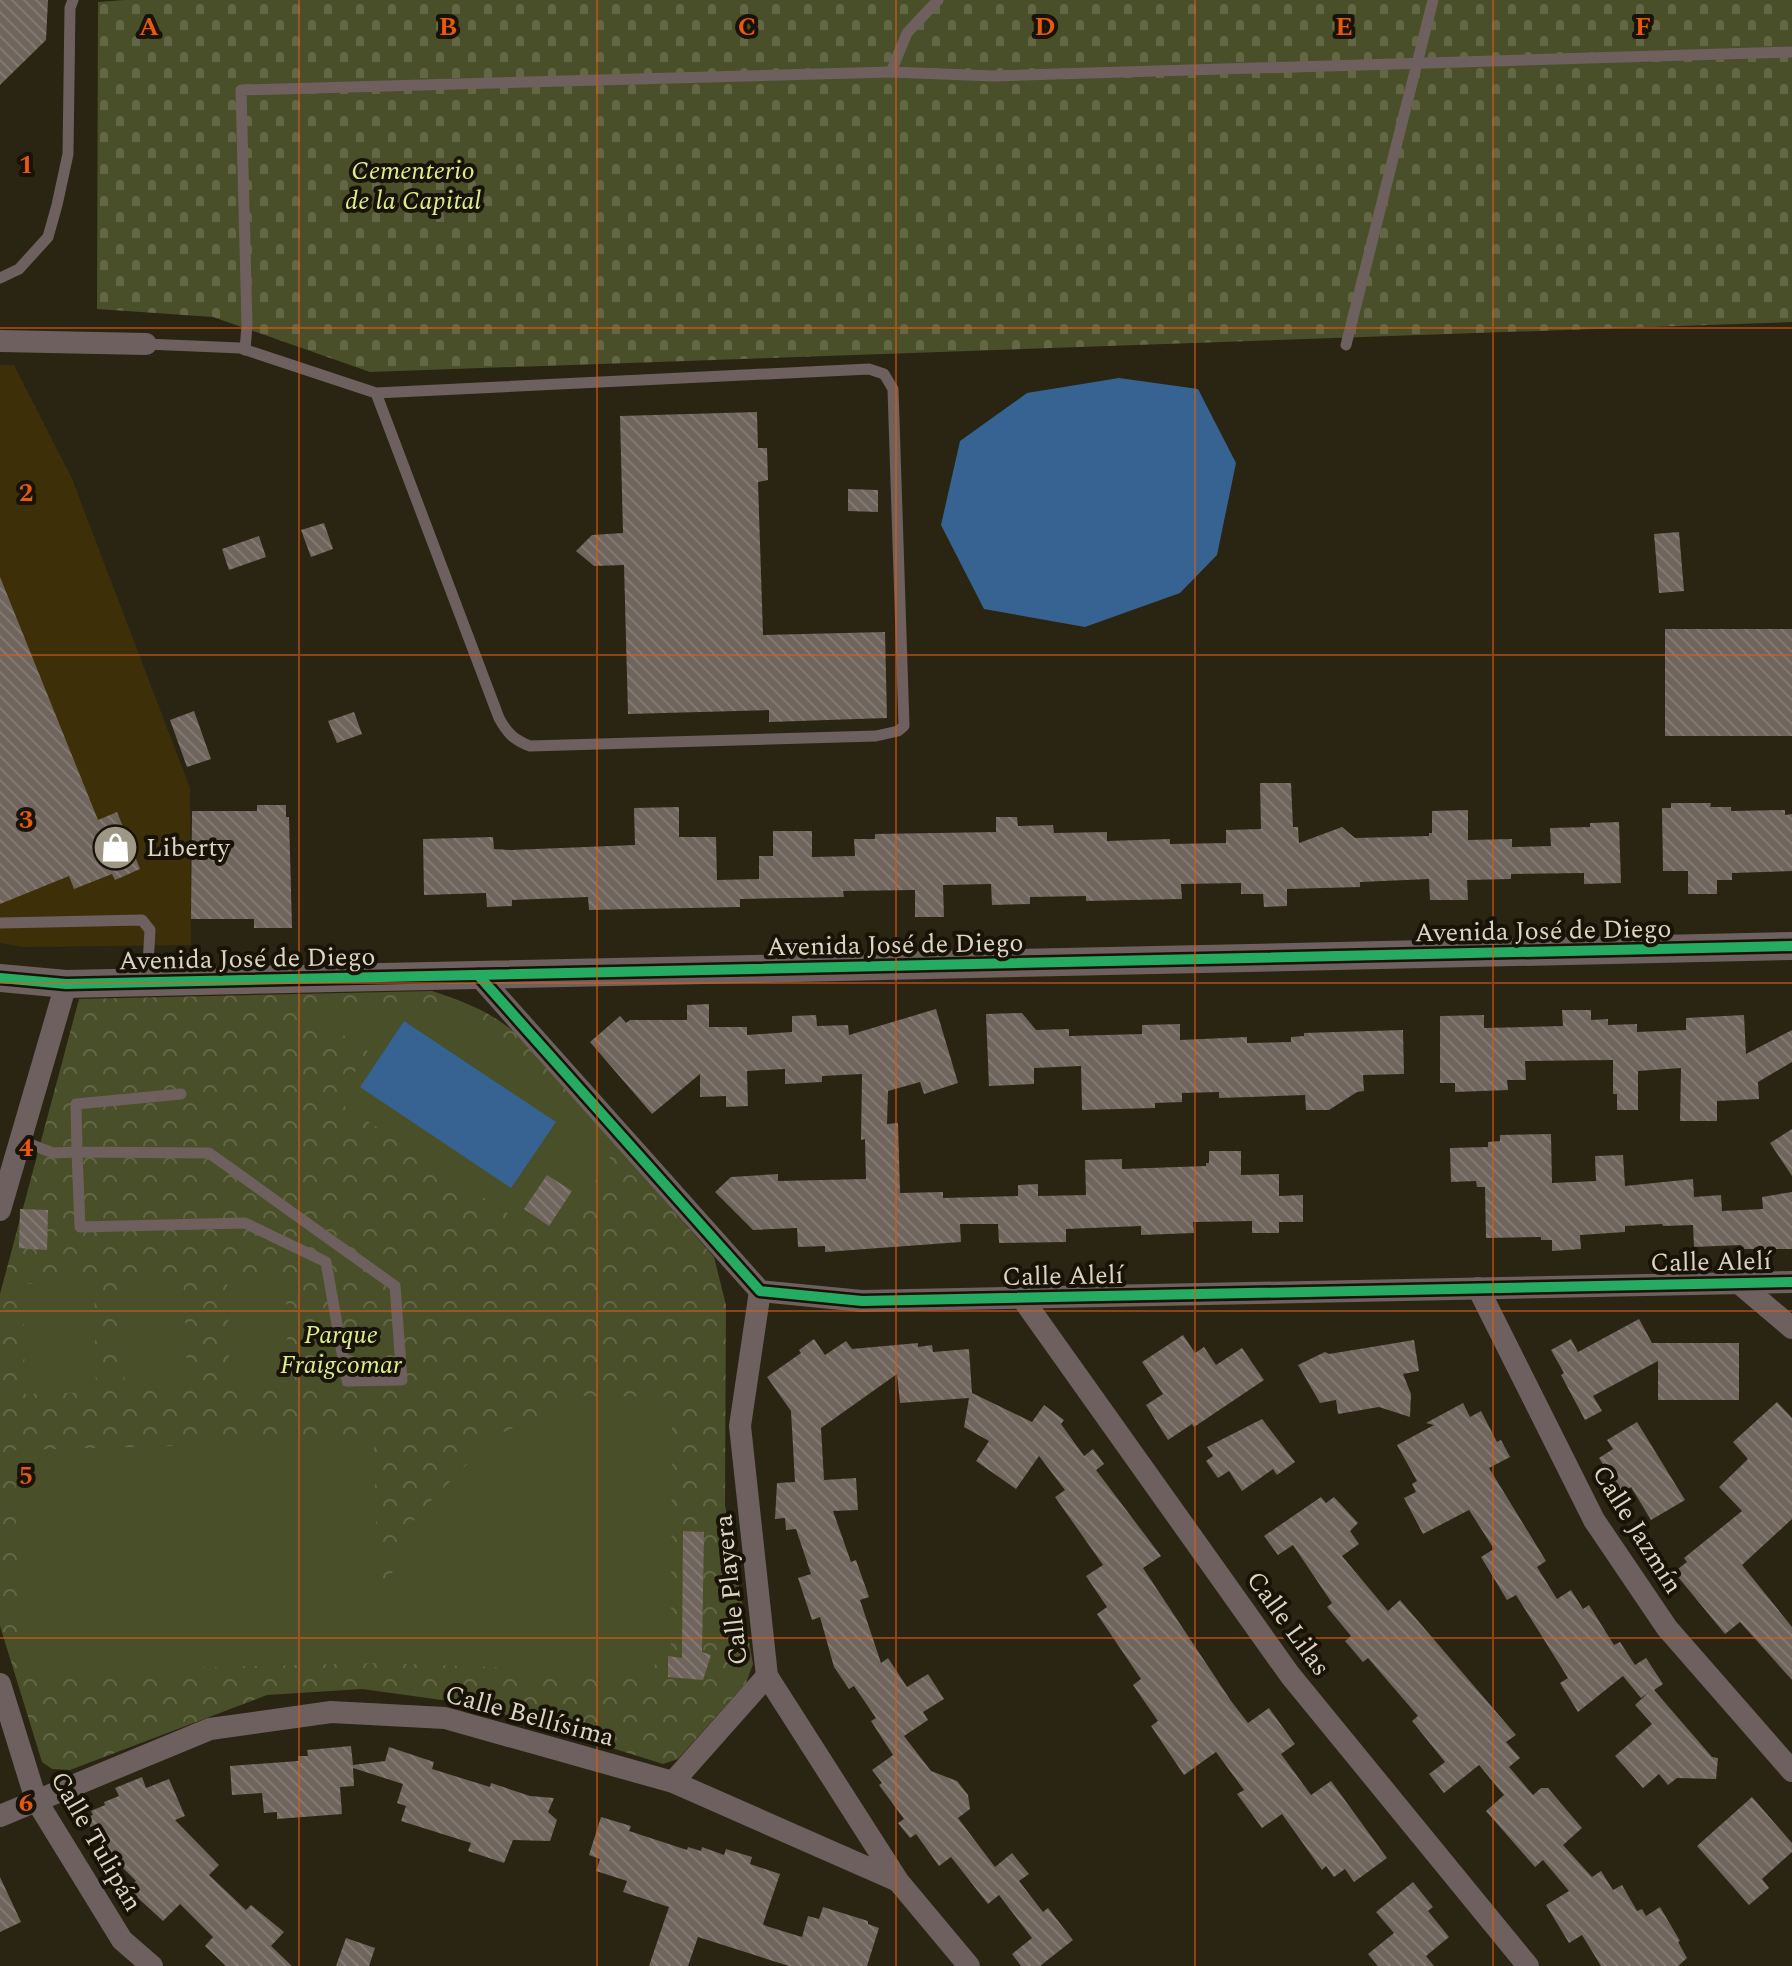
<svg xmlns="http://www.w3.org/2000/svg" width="1792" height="1966" font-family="Spectral,serif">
<defs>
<pattern id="cemetery-stones" width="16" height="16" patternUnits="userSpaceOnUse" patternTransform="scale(2)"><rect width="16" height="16" fill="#494f29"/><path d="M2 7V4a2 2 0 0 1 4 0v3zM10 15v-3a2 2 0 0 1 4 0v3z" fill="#636746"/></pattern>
<pattern id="park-crowns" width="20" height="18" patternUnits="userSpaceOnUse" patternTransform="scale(2)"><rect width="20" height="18" fill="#494f29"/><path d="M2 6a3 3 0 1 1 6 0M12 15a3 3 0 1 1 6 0" fill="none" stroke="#636746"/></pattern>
<pattern id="building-back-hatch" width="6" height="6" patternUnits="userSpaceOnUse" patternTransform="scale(2)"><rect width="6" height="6" fill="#6f655d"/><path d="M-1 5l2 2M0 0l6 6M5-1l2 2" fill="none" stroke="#837a73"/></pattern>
</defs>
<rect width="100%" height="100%" fill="#2a2413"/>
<path fill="#3d3009" d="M 0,365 L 14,365 L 72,479 L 190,788 L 191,945 L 23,947 L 0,943 Z"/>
<path fill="url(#cemetery-stones)" d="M 125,0 L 1792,0 L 1792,322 L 370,372 L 213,317 L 97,309 L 98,2 Z"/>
<path fill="url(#park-crowns)" d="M 432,991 C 471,1004 491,1012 523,1039 L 714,1257 L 726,1305 L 725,1505 L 753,1664 L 746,1683 L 678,1759 L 663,1764 L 471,1704 L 362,1689 L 267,1695 L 70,1770 L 52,1769 L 42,1762 L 0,1626 L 0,1294 L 79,999 Z"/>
<g fill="#494f29">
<path d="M 417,1006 C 429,1007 443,1006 454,1009 C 515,1026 572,1113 612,1161 L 547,1239 L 337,1101 L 368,1051 L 307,1011 Z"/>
<path d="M 183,1276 L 188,1388 L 125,1391 L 120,1280 Z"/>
<path d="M 285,1276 L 289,1389 L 230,1391 L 227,1279 Z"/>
<path d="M 94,1282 L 96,1392 L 25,1394 L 23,1284 Z"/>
<path d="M 578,1396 L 672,1397 L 671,1646 L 649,1672 L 378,1663 L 19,1672 L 15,1450 L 374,1441 L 378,1607 L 416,1516 L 494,1437 Z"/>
</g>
<g fill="#366391">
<path d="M 1119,378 L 1198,389 L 1236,463 L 1217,555 L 1180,593 L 1085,627 L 984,609 L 941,525 L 960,441 L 1027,393 Z"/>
<path d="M 404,1021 L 556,1122 L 511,1188 L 360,1087 Z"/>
</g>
<g fill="url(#building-back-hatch)">
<path d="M 0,0 L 48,0 L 46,40 L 0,85 Z"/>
<path d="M 757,412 L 758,448 L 767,448 L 768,480 L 758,482 L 763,635 L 885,632 L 887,718 L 769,722 L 769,710 L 628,714 L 624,565 L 594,566 L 576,551 L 592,535 L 623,533 L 620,416 Z"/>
<path d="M 848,489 L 878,490 L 878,512 L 848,511 Z"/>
<path d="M 324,523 L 333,549 L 311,557 L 301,530 Z"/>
<path d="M 1679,532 L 1684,591 L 1659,593 L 1654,534 Z"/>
<path d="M 259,536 L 266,557 L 229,570 L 222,549 Z"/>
<path d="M 0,577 L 98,820 L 117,812 L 140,869 L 115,880 L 112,874 L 74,889 L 69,876 L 0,904 Z"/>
<rect x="1665" y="629" width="127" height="107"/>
<path d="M 194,711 L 211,759 L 187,767 L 170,720 Z"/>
<path d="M 354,712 L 362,734 L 337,743 L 328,721 Z"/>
<path d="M 1260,783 L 1291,783 L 1293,827 L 1298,827 L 1299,843 L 1342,827 L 1355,838 L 1429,836 L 1429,833 L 1432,833 L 1432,811 L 1468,810 L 1468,840 L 1512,839 L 1512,847 L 1551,846 L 1550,828 L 1590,827 L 1590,823 L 1619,822 L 1621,883 L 1584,884 L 1584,873 L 1511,874 L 1511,879 L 1467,880 L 1468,900 L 1430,900 L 1429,879 L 1360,882 L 1360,887 L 1287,889 L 1287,906 L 1264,907 L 1263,894 L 1241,894 L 1241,883 L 1181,884 L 1182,899 L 1086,901 L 1086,896 L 1030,897 L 1030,904 L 992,905 L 991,884 L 943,885 L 944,917 L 915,917 L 915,890 L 843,891 L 844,897 L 740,899 L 740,907 L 589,910 L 588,897 L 512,900 L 512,906 L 487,907 L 486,893 L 424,895 L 423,839 L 493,837 L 494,849 L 511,850 L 635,845 L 634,808 L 679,807 L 679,837 L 716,837 L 717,880 L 759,879 L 759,856 L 773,856 L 773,831 L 812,831 L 812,857 L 855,856 L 854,839 L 875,839 L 875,834 L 996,832 L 996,817 L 1017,817 L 1018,826 L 1053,825 L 1054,833 L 1107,832 L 1107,841 L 1170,839 L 1170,844 L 1226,843 L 1226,830 L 1261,829 Z"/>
<path d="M 1671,803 L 1711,803 L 1710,807 L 1731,807 L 1731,811 L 1785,810 L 1785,815 L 1792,814 L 1792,871 L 1732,873 L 1732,880 L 1717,880 L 1717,894 L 1688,894 L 1688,871 L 1663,871 L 1662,808 L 1671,808 Z"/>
<path d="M 257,805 L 286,805 L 286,817 L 289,817 L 292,928 L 254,928 L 254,919 L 191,919 L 192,811 L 257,811 Z"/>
<path d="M 709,1004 L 709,1027 L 747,1027 L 747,1035 L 792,1032 L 792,1016 L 816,1015 L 817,1026 L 848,1025 L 849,1035 L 936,1009 L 958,1083 L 924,1094 L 920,1082 L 888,1091 L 887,1124 L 898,1123 L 900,1193 L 943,1192 L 943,1198 L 1018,1196 L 1018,1185 L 1038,1184 L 1038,1196 L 1086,1195 L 1085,1160 L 1122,1159 L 1122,1169 L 1206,1166 L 1206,1163 L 1209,1163 L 1209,1151 L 1241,1151 L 1241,1175 L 1279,1174 L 1279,1196 L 1303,1195 L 1303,1222 L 1279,1222 L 1279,1233 L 1252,1233 L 1252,1221 L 1193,1222 L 1194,1233 L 1141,1235 L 1141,1226 L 1066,1229 L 1066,1242 L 999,1243 L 998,1224 L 960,1224 L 961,1242 L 825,1252 L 825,1246 L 798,1247 L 797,1228 L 753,1230 L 715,1192 L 731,1177 L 778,1174 L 778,1181 L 866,1179 L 865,1139 L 861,1140 L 862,1074 L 822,1076 L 822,1082 L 785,1084 L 785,1069 L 747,1071 L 748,1106 L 726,1107 L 726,1096 L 700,1097 L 700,1074 L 652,1114 L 590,1042 L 620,1016 L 626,1023 L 630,1020 L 687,1020 L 687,1005 Z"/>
<path d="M 1562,1010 L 1591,1010 L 1591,1020 L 1608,1019 L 1608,1025 L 1637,1024 L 1637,1032 L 1686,1030 L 1686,1018 L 1744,1015 L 1746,1054 L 1792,1030 L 1792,1062 L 1758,1082 L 1759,1099 L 1717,1101 L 1717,1121 L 1680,1121 L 1681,1068 L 1638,1071 L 1638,1110 L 1617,1110 L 1617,1094 L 1613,1094 L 1613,1060 L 1525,1061 L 1526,1080 L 1507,1080 L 1508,1090 L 1455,1092 L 1455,1083 L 1440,1083 L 1440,1016 L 1484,1015 L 1484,1028 L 1563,1026 Z"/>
<path d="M 1022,1013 L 1036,1030 L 1069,1029 L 1069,1036 L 1142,1034 L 1142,1025 L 1180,1024 L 1180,1040 L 1247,1037 L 1247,1043 L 1291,1042 L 1291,1037 L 1304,1036 L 1304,1033 L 1403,1030 L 1404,1074 L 1363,1075 L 1364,1091 L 1357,1092 L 1329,1110 L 1306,1110 L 1305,1095 L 1219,1098 L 1219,1092 L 1182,1093 L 1182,1102 L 1155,1103 L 1155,1108 L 1082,1110 L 1081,1066 L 1034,1068 L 1034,1084 L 989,1086 L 986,1014 Z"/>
<path d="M 1792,1129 L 1792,1176 L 1770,1143 Z"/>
<path d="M 1551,1134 L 1552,1183 L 1596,1181 L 1595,1156 L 1623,1155 L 1625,1186 L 1693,1179 L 1694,1197 L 1721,1195 L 1722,1211 L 1763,1209 L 1762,1197 L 1792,1192 L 1792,1249 L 1742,1249 L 1741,1245 L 1694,1247 L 1693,1225 L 1663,1226 L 1662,1224 L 1625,1226 L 1625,1232 L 1580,1235 L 1581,1249 L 1552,1251 L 1552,1240 L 1541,1240 L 1541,1237 L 1486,1238 L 1485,1187 L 1477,1187 L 1476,1181 L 1451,1182 L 1450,1148 L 1488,1147 L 1488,1142 L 1500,1141 L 1500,1135 Z"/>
<path d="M 547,1175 L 572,1191 L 549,1226 L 524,1209 Z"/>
<path d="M 20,1209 L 48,1210 L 47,1250 L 19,1248 Z"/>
<path d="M 1639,1319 L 1652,1343 L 1739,1343 L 1739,1400 L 1658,1400 L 1658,1361 L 1593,1396 L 1602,1411 L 1585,1420 L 1561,1375 L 1564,1373 L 1551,1350 L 1571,1339 L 1578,1352 Z"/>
<path d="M 1183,1335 L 1195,1353 L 1204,1347 L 1216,1365 L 1242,1348 L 1264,1380 L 1194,1427 L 1192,1424 L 1168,1440 L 1146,1405 L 1163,1394 L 1142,1362 Z"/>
<path d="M 814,1339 L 825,1355 L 846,1341 L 852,1349 L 918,1343 L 918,1347 L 932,1345 L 933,1352 L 969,1349 L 972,1393 L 1032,1422 L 1044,1405 L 1064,1420 L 1061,1424 L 1084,1456 L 1093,1449 L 1104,1464 L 1096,1470 L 1161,1556 L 1143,1568 L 1231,1701 L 1248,1723 L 1269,1708 L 1295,1744 L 1281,1754 L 1311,1795 L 1331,1781 L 1387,1858 L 1354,1882 L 1345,1869 L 1334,1877 L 1326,1866 L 1322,1870 L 1282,1814 L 1262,1828 L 1237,1794 L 1244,1790 L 1216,1752 L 1184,1775 L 1151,1726 L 1158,1721 L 1133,1685 L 1141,1679 L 1097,1614 L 1107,1607 L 1086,1576 L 1103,1565 L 1055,1497 L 1065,1490 L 1039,1456 L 1016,1489 L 976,1461 L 989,1441 L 964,1427 L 969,1398 L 900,1403 L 897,1374 L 821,1428 L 824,1480 L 856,1478 L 858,1510 L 833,1511 L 851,1562 L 856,1560 L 869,1597 L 860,1600 L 881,1663 L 888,1658 L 907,1687 L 928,1674 L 944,1699 L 923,1712 L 928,1720 L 904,1736 L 931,1771 L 957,1781 L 968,1795 L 970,1809 L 958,1818 L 995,1867 L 1012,1853 L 1029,1874 L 1019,1881 L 1043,1912 L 1048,1908 L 1073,1940 L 1040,1966 L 1021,1966 L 1012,1954 L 1032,1938 L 999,1895 L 988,1904 L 951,1857 L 939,1866 L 916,1834 L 910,1838 L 898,1823 L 904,1819 L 879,1785 L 882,1783 L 872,1770 L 893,1755 L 871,1721 L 876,1718 L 854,1686 L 849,1689 L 834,1667 L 820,1617 L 812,1620 L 798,1578 L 811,1574 L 796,1529 L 786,1530 L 785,1518 L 775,1519 L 777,1483 L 795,1482 L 791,1411 L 767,1377 L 801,1353 L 799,1350 Z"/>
<path d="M 1414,1340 L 1419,1371 L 1403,1374 L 1411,1394 L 1410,1417 L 1379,1407 L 1338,1414 L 1336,1400 L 1320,1403 L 1298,1365 L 1325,1352 L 1329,1354 Z"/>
<path d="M 1777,1402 L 1792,1418 L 1792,1519 L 1742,1565 L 1792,1627 L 1792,1680 L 1740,1622 L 1725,1634 L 1674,1572 L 1687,1562 L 1684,1558 L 1742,1511 L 1719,1487 L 1748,1459 L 1733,1442 Z"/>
<path d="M 1463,1403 L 1470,1417 L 1481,1411 L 1497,1442 L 1501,1440 L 1510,1457 L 1489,1468 L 1546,1561 L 1537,1567 L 1557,1599 L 1571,1590 L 1583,1609 L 1589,1605 L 1614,1645 L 1620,1642 L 1635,1665 L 1646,1658 L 1663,1684 L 1654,1690 L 1712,1757 L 1718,1758 L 1716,1779 L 1677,1778 L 1668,1785 L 1659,1774 L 1643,1788 L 1615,1756 L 1652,1724 L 1635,1705 L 1649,1692 L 1641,1698 L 1623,1676 L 1578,1712 L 1560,1683 L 1568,1678 L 1516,1595 L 1507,1600 L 1481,1557 L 1494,1549 L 1469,1510 L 1423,1534 L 1404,1498 L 1416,1492 L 1412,1484 L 1417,1481 L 1397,1445 L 1434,1425 L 1426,1423 Z"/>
<path d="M 1262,1419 L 1295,1462 L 1277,1475 L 1273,1469 L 1242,1491 L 1229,1471 L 1218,1478 L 1206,1461 L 1213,1456 L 1207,1447 Z"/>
<path d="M 1637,1422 L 1685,1500 L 1651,1520 L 1631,1487 L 1621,1494 L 1599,1458 L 1613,1449 L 1607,1440 Z"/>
<path d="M 1321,1497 L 1326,1503 L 1334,1497 L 1358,1523 L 1350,1531 L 1359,1544 L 1342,1556 L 1388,1611 L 1400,1600 L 1516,1735 L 1506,1742 L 1520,1758 L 1509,1767 L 1533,1795 L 1541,1788 L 1548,1788 L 1582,1828 L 1563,1845 L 1592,1877 L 1601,1871 L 1613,1890 L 1622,1885 L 1637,1911 L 1642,1909 L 1646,1916 L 1660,1907 L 1680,1941 L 1678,1942 L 1687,1958 L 1678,1966 L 1601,1966 L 1582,1935 L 1569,1943 L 1546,1905 L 1569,1891 L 1543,1860 L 1535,1867 L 1486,1811 L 1504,1795 L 1479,1765 L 1444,1793 L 1429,1774 L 1445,1762 L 1412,1721 L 1418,1716 L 1368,1658 L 1363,1662 L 1345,1641 L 1351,1636 L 1327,1607 L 1332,1603 L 1293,1545 L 1278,1555 L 1264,1536 Z"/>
<path d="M 683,1531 L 704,1532 L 702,1652 L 711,1655 L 703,1680 L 668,1677 L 668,1656 L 682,1658 Z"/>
<path d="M 351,1746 L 353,1765 L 385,1761 L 389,1747 L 434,1762 L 432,1769 L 490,1787 L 491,1783 L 530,1796 L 554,1798 L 548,1812 L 557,1820 L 550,1841 L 513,1840 L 504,1863 L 468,1851 L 471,1843 L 401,1821 L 406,1806 L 397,1803 L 403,1784 L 353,1768 L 354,1786 L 340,1787 L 342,1814 L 277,1819 L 277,1812 L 264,1813 L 262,1793 L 232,1795 L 230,1766 L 298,1761 L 298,1756 L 308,1756 L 307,1750 Z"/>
<path d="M 142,1777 L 146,1788 L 169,1779 L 185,1816 L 175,1820 L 219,1865 L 209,1875 L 246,1910 L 251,1905 L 284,1932 L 271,1946 L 292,1966 L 226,1966 L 205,1946 L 213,1937 L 180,1904 L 163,1921 L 128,1889 L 136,1881 L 96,1841 L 86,1817 L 93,1815 L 91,1811 L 105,1805 L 104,1802 L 119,1796 L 115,1788 Z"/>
<path d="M 1752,1797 L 1792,1843 L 1792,1852 L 1762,1879 L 1769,1888 L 1749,1905 L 1697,1846 Z"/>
<path d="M 601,1817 L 631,1826 L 629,1831 L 687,1850 L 688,1847 L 701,1851 L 702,1847 L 724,1855 L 726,1849 L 752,1857 L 750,1864 L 780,1874 L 763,1924 L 766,1926 L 802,1937 L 808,1916 L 819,1919 L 823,1907 L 868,1921 L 868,1924 L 879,1928 L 867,1966 L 789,1966 L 698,1937 L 688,1966 L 649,1966 L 669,1907 L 623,1892 L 627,1881 L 596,1871 L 600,1859 L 589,1855 Z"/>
<path d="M 0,1877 L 21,1922 L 0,1932 Z"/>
<path d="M 1413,1882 L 1433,1907 L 1428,1911 L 1449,1937 L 1426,1956 L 1434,1966 L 1378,1966 L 1368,1954 L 1394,1933 L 1376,1912 Z"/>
<path d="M 346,1938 L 375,1948 L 369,1966 L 336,1966 Z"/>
</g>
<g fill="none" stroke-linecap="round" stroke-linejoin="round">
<g stroke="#6e605e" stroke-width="11">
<path d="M 938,0 L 907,33 L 891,72 L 993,76 L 1792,52"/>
<path d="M 0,278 L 19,269 L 48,237 L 57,205 L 68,154 L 70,8 L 73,0"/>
<path d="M 146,344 L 240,348 L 376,393 L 869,369 L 884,374 L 893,389 L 904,726 L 898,731 L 876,736 L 530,746 C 514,740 507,733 499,718 L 376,393"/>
<path d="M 1346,345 L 1433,0"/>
<path d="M 245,350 L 247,325 L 241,90 L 891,72"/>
<path d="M 0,923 L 142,920 L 150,930 L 147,982"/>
<path d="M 20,1140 L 53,1153 L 77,1152 L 80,1227 L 245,1223 L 326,1262 L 347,1381 L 402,1380 L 395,1286 L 209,1153 L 77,1152 L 76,1104 L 181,1094"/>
</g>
<g stroke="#6e605e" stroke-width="22">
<path d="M 0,341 L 146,344"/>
<path d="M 478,975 L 760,1291 L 862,1301 L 1792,1282"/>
<path d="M 0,1210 L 66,984"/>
<path d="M 1739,1283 L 1792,1328"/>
<path d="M 1478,1288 L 1594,1520 L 1667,1628 L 1792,1771"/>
<path d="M 760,1291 L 740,1426 L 767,1676 L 898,1881 L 969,1966"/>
<path d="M 1022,1298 L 1290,1675 L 1528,1966"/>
<path d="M 0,1684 L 36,1800 L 122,1940 L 152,1966"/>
<path d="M 673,1782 L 767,1676"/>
<path d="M 0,1816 L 210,1729 L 331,1712 L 445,1718 L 673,1782 L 898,1881"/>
</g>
<path stroke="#6e605e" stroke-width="28" d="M 0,978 L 66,984 L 1792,946"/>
<defs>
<g id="cycleway">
<path d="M 478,975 L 760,1291 L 862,1301 L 1792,1282"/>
<path d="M 0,978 L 66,984 L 1792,946"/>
</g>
</defs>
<use href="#cycleway" stroke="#181306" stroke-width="15"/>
<use href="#cycleway" stroke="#26ab63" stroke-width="10"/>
</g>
<path fill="none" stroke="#e8590c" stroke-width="2" stroke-opacity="0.55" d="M 299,0 L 299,1966M 597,0 L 597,1966M 896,0 L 896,1966M 1195,0 L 1195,1966M 1493,0 L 1493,1966M 0,328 L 1792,328M 0,655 L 1792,655M 0,983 L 1792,983M 0,1311 L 1792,1311M 0,1638 L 1792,1638"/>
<defs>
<symbol id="shop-disc" viewBox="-11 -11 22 22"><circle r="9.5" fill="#9e9785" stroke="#181306"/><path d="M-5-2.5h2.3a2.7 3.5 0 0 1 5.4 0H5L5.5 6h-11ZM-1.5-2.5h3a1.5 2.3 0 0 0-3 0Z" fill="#fff"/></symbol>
</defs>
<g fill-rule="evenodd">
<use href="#shop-disc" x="90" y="822" width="51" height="51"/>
</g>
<g text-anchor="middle" stroke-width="8" stroke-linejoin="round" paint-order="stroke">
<g font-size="26" font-style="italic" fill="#dbef88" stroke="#181306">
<text x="413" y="179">Cementerio<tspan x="413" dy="30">de la Capital</tspan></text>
<text x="341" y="1343">Parque<tspan x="341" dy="30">Fraigcomar</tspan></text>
</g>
<g font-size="26" fill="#dcd5c3" stroke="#181306" text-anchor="start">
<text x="146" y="856">Liberty</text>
</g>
<g font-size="26" fill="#dcd5c3" stroke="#181306">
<text transform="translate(1543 930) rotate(-1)" y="9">Avenida José de Diego</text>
<text transform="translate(895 944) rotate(-1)" y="9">Avenida José de Diego</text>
<text transform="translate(247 958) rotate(-1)" y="9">Avenida José de Diego</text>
<text transform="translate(1711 1261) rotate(-1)" y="9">Calle Alelí</text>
<text transform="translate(1063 1275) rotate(-1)" y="9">Calle Alelí</text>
<text transform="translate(1638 1529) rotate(58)" y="9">Calle Jazmín</text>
<text transform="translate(730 1590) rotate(-96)" y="9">Calle Playera</text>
<text transform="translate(1289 1623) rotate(54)" y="9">Calle Lilas</text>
<text transform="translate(530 1715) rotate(15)" y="9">Calle Bellísima</text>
<text transform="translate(97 1841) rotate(60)" y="9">Calle Tulipán</text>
</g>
</g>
<g font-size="26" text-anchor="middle" font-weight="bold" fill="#e8590c" stroke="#181306" stroke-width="8" stroke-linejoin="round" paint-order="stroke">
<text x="149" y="35">A</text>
<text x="448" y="35">B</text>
<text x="747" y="35">C</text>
<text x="1045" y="35">D</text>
<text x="1344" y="35">E</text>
<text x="1643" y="35">F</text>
<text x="26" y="173">1</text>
<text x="26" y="501">2</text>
<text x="26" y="828">3</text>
<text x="26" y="1156">4</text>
<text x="26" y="1484">5</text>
<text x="26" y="1811">6</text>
</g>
</svg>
